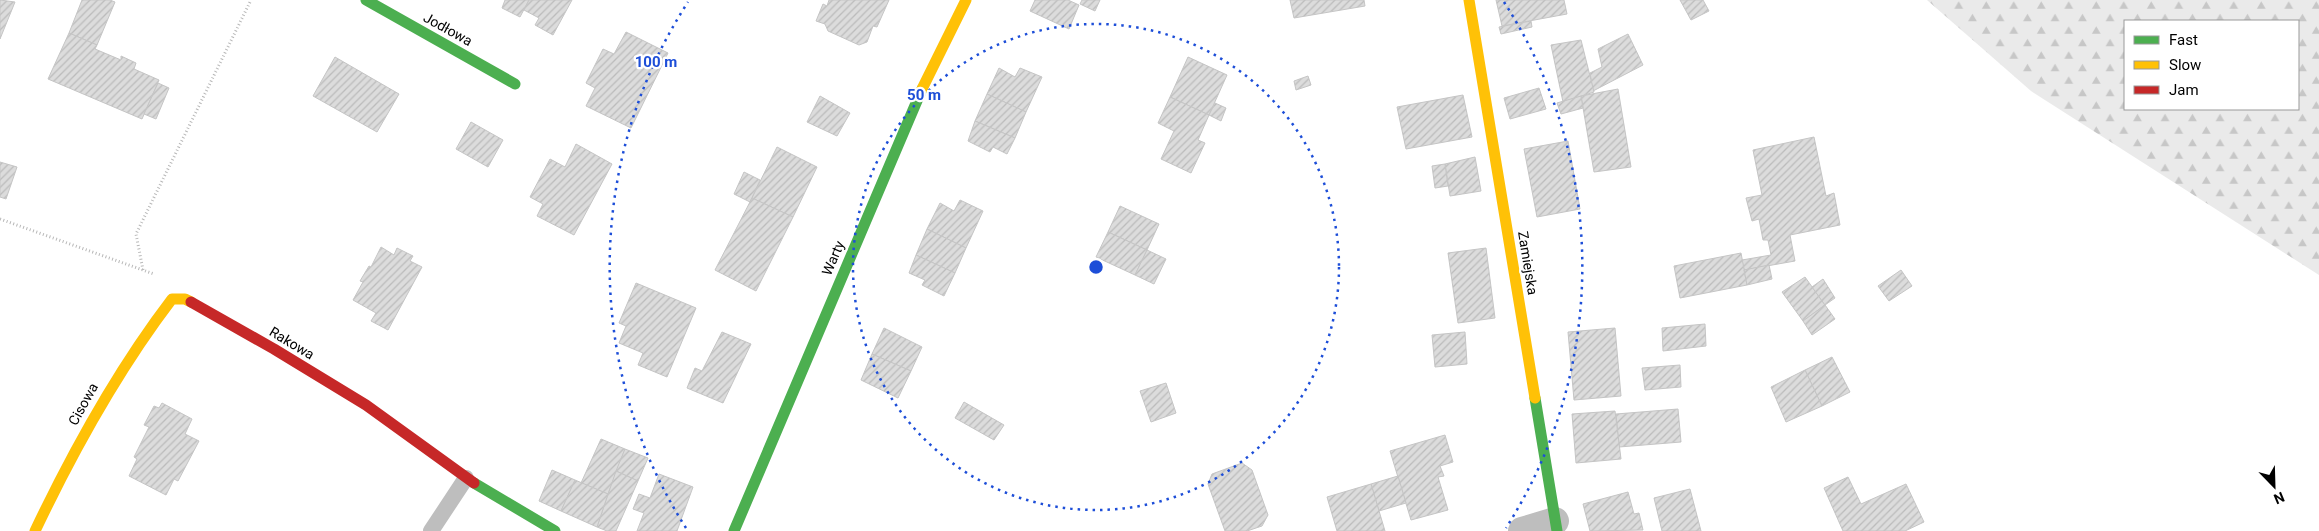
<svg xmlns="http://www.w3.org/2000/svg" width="2319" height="531" font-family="Roboto,sans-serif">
<defs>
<pattern id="forest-firs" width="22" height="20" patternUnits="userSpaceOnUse" patternTransform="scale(1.25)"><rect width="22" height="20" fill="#eaeaea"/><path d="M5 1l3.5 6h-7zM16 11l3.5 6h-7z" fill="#c7c7c7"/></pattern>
<pattern id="building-hatch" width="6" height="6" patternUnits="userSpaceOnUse" patternTransform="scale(1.25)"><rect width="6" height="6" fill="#dcdcdc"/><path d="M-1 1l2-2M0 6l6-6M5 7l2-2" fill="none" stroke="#bbb"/></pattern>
</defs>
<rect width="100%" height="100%" fill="#fff"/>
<path fill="url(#forest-firs)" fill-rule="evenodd" d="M 1927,0 L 2319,0 L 2319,275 L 2031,91 ZM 2125,21 L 2298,21 L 2298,109 L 2125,109 Z"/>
<g fill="url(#building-hatch)" stroke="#c5c5c5">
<path d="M 0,0 L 15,2 L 0,39 Z"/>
<path d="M 82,0 L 110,0 L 115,2 L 97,45 L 69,33 Z"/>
<path d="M 505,0 L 529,0 L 520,17 L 502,8 Z"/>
<path d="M 529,0 L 572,0 L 553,35 L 535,25 L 539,18 L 524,10 Z"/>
<path d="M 829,0 L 889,0 L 877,27 L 873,26 L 867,42 L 859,45 L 828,31 L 825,24 L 816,21 L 823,4 L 827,6 Z"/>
<path d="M 1035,0 L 1068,0 L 1079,5 L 1069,29 L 1030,11 Z"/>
<path d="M 1082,0 L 1100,0 L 1095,11 L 1080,4 Z"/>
<path d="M 1290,0 L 1364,0 L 1365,6 L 1294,18 Z"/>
<path d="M 1496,0 L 1564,0 L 1567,14 L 1502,26 Z"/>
<path d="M 1680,0 L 1703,0 L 1709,11 L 1691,20 Z"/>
<path d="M 1531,21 L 1532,27 L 1501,34 L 1499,27 Z"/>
<path d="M 626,32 L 668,53 L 631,128 L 586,106 L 595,88 L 586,83 L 603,49 L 614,54 Z"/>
<path d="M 69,33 L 97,45 L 95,49 L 121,60 L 121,56 L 136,63 L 134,69 L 159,80 L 142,119 L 48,79 Z"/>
<path d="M 1628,34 L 1643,65 L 1593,91 L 1590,73 L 1602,67 L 1598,49 Z"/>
<path d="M 1581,40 L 1594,92 L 1563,102 L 1551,45 Z"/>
<path d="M 335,57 L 399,94 L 377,132 L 313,96 Z"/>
<path d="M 1188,57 L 1227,75 L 1209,115 L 1170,97 Z"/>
<path d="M 999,68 L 1015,77 L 1020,68 L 1042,77 L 1026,112 L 987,94 Z"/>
<path d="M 1308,76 L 1311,85 L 1296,90 L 1294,81 Z"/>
<path d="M 158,83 L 169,88 L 156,119 L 144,114 Z"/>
<path d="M 1539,88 L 1546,109 L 1510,119 L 1504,98 Z"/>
<path d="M 1618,89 L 1631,167 L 1594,172 L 1581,96 Z"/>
<path d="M 987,94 L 1026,112 L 1015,138 L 975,121 Z"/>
<path d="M 1463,95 L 1472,137 L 1406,149 L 1397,107 Z"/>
<path d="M 820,96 L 850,113 L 837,136 L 807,122 Z"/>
<path d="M 1581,96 L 1583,108 L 1561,114 L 1557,103 Z"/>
<path d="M 1170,97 L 1209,115 L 1198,140 L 1205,143 L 1191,173 L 1161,159 L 1174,131 L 1158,123 Z"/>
<path d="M 1215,103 L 1226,108 L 1221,121 L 1209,115 Z"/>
<path d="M 975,121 L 1015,138 L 1007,154 L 993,147 L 990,152 L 968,141 Z"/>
<path d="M 471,122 L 503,140 L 488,167 L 456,149 Z"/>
<path d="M 1814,137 L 1826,196 L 1834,193 L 1840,225 L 1790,235 L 1795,261 L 1744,270 L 1742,260 L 1771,255 L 1768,240 L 1763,240 L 1759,219 L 1752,221 L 1746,198 L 1762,195 L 1753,150 Z"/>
<path d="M 1568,141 L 1580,209 L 1537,217 L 1524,149 Z"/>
<path d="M 576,144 L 612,164 L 574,235 L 537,216 L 543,204 L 530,197 L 550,159 L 565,167 Z"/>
<path d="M 777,147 L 817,167 L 793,217 L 752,198 Z"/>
<path d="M 1475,157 L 1481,191 L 1450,196 L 1445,164 Z"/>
<path d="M 0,162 L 17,167 L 6,199 L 0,197 Z"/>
<path d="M 1445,164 L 1448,186 L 1435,188 L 1432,166 Z"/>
<path d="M 744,172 L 760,180 L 750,202 L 734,194 Z"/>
<path d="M 752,198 L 793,217 L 756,291 L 715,270 Z"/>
<path d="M 960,200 L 983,211 L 966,248 L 927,229 L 940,203 L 954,211 Z"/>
<path d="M 1120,206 L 1159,224 L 1147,250 L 1108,232 Z"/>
<path d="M 927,229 L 966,248 L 955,273 L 916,255 Z"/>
<path d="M 1108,232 L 1147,250 L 1135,275 L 1096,257 Z"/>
<path d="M 381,247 L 394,255 L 397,248 L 413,256 L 410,261 L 422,267 L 388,330 L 371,321 L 376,313 L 353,300 L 363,282 L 360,281 L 369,266 L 371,267 Z"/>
<path d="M 1486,248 L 1495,318 L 1458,323 L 1448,253 Z"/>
<path d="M 1147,250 L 1166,259 L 1154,284 L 1135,275 Z"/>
<path d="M 1741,253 L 1747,285 L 1680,298 L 1674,266 Z"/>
<path d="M 916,255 L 955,273 L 944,296 L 922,285 L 925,280 L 909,273 Z"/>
<path d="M 1769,265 L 1772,279 L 1747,285 L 1744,270 Z"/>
<path d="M 1901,270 L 1912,286 L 1889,301 L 1878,286 Z"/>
<path d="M 1805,277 L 1825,305 L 1803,321 L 1782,292 Z"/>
<path d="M 1823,279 L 1835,298 L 1825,305 L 1812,287 Z"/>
<path d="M 636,283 L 696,308 L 667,377 L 638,365 L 643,353 L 619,343 L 626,326 L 619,323 Z"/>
<path d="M 1825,305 L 1835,319 L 1812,335 L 1803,321 Z"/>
<path d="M 1705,324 L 1706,346 L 1663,351 L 1662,328 Z"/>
<path d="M 884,328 L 922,347 L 911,371 L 872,354 Z"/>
<path d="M 1615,328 L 1621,396 L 1574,400 L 1568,332 Z"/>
<path d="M 722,332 L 751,344 L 723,403 L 687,388 L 695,368 L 702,371 Z"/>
<path d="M 1465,332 L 1467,364 L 1435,367 L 1432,335 Z"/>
<path d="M 872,354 L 911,371 L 898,398 L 861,380 Z"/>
<path d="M 1832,357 L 1850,392 L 1822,406 L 1805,370 Z"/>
<path d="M 1680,365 L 1681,387 L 1645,390 L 1642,368 Z"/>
<path d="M 1805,370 L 1822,406 L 1786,422 L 1771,387 Z"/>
<path d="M 1166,383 L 1176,413 L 1151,422 L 1140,391 Z"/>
<path d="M 964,402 L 1004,425 L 994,440 L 955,418 Z"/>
<path d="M 162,403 L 192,419 L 185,434 L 199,441 L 178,481 L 174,479 L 166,495 L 129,476 L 137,459 L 134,457 L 149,427 L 144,425 L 154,406 L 159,408 Z"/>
<path d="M 1678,409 L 1681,442 L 1619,447 L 1616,414 Z"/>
<path d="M 1615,411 L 1621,459 L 1576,463 L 1572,414 Z"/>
<path d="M 1445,435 L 1453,462 L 1440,466 L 1444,476 L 1438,477 L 1448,510 L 1411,520 L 1390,451 Z"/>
<path d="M 601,439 L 625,449 L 608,494 L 581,483 Z"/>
<path d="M 625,449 L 648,458 L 638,481 L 616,471 Z"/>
<path d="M 1242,463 L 1252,470 L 1268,515 L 1262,526 L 1247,531 L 1225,531 L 1208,484 L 1212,474 Z"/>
<path d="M 552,470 L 575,480 L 561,511 L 539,501 Z"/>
<path d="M 616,471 L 638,481 L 616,531 L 607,531 L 597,527 Z"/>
<path d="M 659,474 L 693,487 L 677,531 L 637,531 L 644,513 L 633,509 L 639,494 L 650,498 Z"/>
<path d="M 1398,476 L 1406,503 L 1379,511 L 1371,484 Z"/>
<path d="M 1848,477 L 1861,504 L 1906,484 L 1924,522 L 1905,531 L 1843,531 L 1824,488 Z"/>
<path d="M 575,480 L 608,494 L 597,527 L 561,511 Z"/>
<path d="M 1371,484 L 1385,531 L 1337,531 L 1327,497 Z"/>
<path d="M 1690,489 L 1701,531 L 1662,531 L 1654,498 Z"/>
<path d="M 1628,492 L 1634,514 L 1639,513 L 1643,530 L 1590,531 L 1583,504 Z"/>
</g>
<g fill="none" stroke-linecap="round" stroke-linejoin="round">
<g stroke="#b8b8b8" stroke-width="3" stroke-dasharray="1 2.5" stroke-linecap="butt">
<path d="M 0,219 L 154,274"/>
<path d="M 143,270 L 136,234 L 251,0"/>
</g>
<path stroke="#bebebe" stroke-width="16" d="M 431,531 L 466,478"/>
<path stroke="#bebebe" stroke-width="28" d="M 1522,531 L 1555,521"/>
<g stroke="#4caf50" stroke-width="11">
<path d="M 366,0 L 515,84"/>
<path d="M 1535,398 L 1557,531"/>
<path d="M 474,483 L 555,531"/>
<path d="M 734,531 L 922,89"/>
</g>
<g stroke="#ffc107" stroke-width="11">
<path d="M 1469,0 L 1535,398"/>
<path d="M 922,89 L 966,0"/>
<path d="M 35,531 C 74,449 117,371 172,299 L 185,299 L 191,302"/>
</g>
<path stroke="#c62828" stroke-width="11" d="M 191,302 L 274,349 L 366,405 L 474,483"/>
</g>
<g fill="none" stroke="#1d4ed8" stroke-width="2.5" stroke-dasharray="2.5 5">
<circle cx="1096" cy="267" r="243"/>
<path d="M686 528A486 486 0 0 1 688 2M1504 2A486 486 0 0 1 1506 528"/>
</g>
<g text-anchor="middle" stroke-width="4.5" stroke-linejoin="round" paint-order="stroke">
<g font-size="14" fill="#000" stroke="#fff">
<text transform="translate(448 29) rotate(29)" y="5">Jodłowa</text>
<text transform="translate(833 258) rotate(-67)" y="5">Warty</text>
<text transform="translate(1528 263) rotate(81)" y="5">Zamiejska</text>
<text transform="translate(292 343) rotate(31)" y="5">Rakowa</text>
<text transform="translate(83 404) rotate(-61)" y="5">Cisowa</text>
</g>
</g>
<circle cx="1096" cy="267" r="8" fill="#1d4ed8" stroke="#fff" stroke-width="2.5"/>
<g font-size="15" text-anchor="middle" font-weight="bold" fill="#1d4ed8" stroke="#fff" stroke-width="4.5" stroke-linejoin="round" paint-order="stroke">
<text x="656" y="67">100 m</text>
<text x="924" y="100">50 m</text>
</g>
<rect x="2124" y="20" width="175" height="90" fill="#ffffff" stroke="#999999"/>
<rect x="2134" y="36" width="25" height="8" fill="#4caf50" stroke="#999999"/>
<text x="2169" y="45" font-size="15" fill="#000000">Fast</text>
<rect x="2134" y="61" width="25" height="8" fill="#ffc107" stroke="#999999"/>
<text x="2169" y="70" font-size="15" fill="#000000">Slow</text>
<rect x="2134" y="86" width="25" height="8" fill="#c62828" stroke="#999999"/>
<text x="2169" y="95" font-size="15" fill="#000000">Jam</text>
<g transform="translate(2274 486) rotate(157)" stroke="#ffffff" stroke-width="4" paint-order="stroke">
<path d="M0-4L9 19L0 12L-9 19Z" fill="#000000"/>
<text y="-8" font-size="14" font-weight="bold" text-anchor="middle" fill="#000000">N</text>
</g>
</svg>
